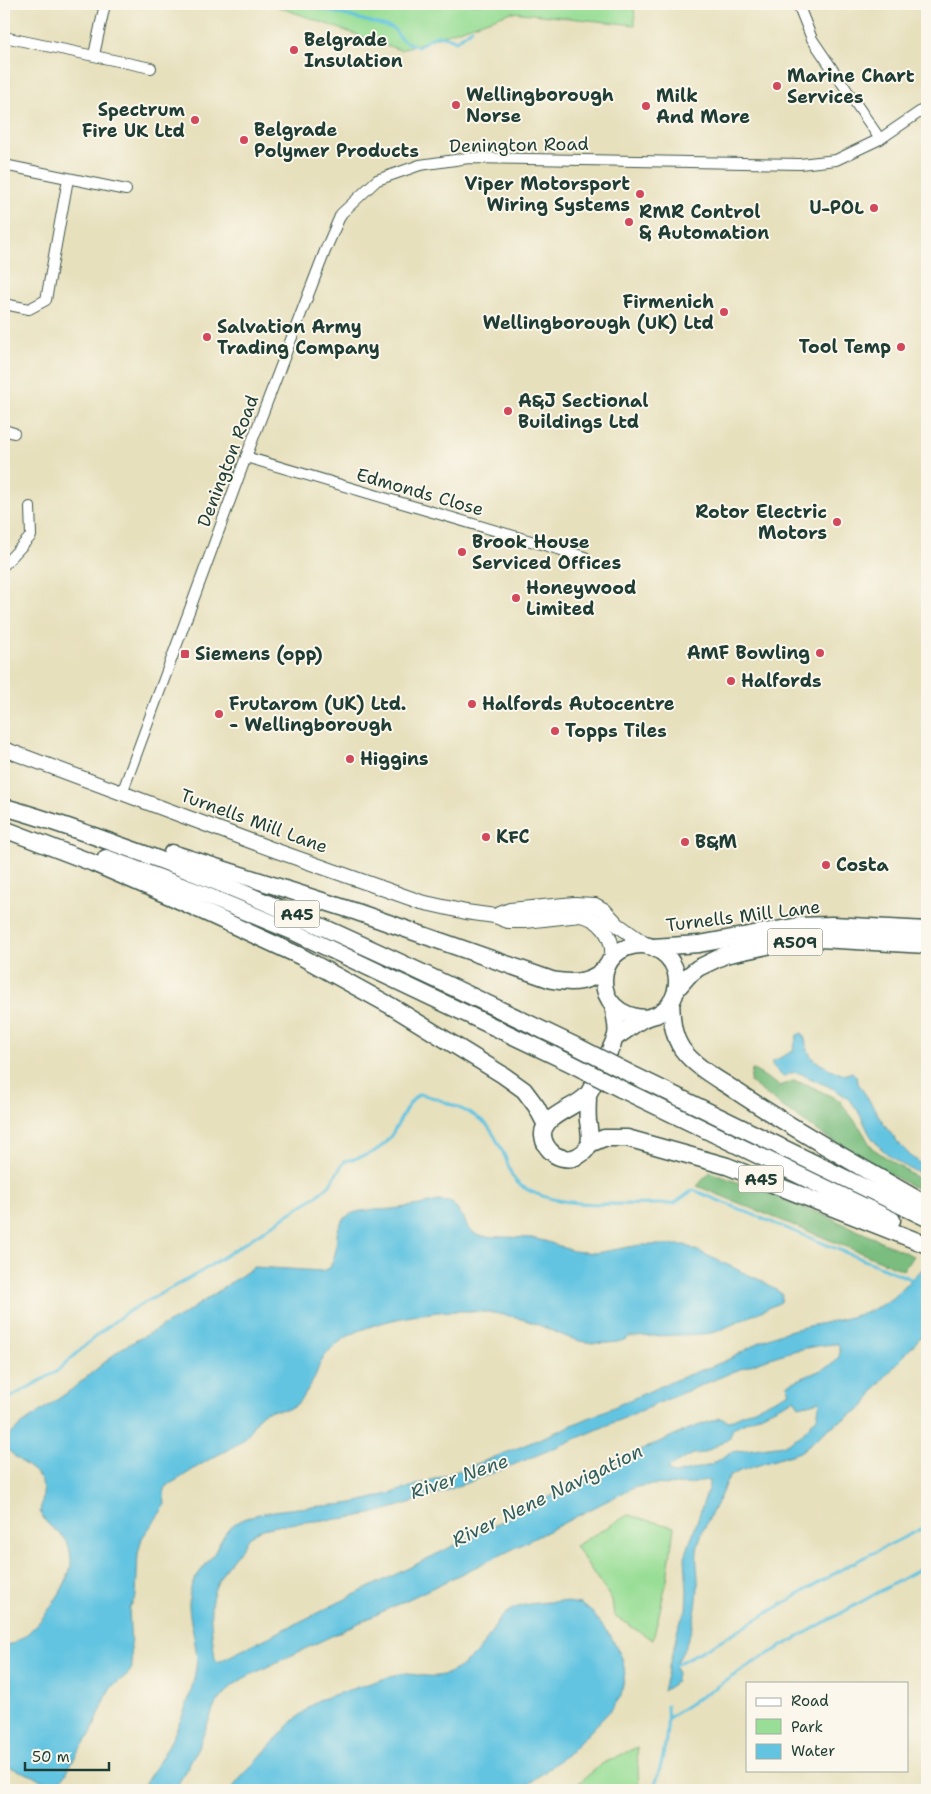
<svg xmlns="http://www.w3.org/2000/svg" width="931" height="1794" font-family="'Shantell Sans',sans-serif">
<rect width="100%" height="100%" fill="#fbf7ec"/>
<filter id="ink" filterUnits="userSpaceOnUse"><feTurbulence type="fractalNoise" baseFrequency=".02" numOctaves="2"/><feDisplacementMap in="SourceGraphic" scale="10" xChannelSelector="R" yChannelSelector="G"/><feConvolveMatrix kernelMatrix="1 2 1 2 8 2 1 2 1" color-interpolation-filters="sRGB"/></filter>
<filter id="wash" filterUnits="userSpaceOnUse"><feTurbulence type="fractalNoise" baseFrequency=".0096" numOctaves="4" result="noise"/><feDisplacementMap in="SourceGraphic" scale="20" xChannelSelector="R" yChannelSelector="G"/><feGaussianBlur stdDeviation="1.12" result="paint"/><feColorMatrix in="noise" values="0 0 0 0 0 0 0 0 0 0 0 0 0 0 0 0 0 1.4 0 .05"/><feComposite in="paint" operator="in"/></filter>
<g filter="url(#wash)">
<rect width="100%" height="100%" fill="#e7e0bd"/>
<g fill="#99de96" stroke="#5c8e65">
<path d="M 270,4 L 634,4 L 635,25 L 512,12 L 400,50 Z"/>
<path d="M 628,1515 L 674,1527 L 667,1580 L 653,1640 L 614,1616 L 612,1600 L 575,1546 Z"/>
<path d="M 637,1747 L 639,1790 L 570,1790 L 602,1764 Z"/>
</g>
<g fill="#7abd7f" stroke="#4c7d5a">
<path d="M 752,1069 L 780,1086 L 793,1081 L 806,1084 L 839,1100 L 861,1129 L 872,1148 L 917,1178 L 927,1181 L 927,1194 C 865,1163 804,1125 750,1082 Z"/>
<path d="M 710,1172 L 824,1215 L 913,1256 L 903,1270 L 697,1186 Z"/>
</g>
<g fill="#63c4e1" stroke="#41808a" fill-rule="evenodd">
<path d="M 802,1033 C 806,1039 806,1046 809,1053 C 815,1064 833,1070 844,1075 L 852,1072 L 856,1076 L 858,1083 C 877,1111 896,1151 927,1167 L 927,1176 C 910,1171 888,1157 876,1143 C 868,1134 865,1123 859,1113 C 849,1094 832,1088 814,1080 C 799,1074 799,1068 783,1077 L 772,1065 L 772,1062 L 793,1051 L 797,1035 Z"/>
<path d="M 438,1201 L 451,1202 L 464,1218 L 467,1227 L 478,1236 L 532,1238 L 548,1242 L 573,1251 L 596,1253 L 640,1245 L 685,1245 L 766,1283 L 782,1294 L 781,1302 L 716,1332 L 704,1334 L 629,1337 C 622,1342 617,1342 608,1343 C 570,1346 549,1325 514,1317 C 482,1309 445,1309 412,1316 C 380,1322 338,1332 321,1362 C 318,1367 317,1372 315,1377 C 310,1387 303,1397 296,1405 C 287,1413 273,1407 263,1413 C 254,1419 251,1433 243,1440 C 233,1448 221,1453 210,1459 C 196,1467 183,1477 168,1485 L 164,1492 L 165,1506 L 142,1538 L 138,1554 L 136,1596 L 129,1609 L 132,1668 L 128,1674 L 110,1688 L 90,1735 L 79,1750 L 65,1775 L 59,1784 L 50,1784 L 36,1777 L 4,1765 L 4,1646 C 29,1644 67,1590 71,1566 C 71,1562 71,1555 70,1551 C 68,1539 56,1532 48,1524 C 45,1521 42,1516 40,1511 C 52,1467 28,1475 6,1447 L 7,1438 L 22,1424 L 71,1390 L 122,1348 L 183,1315 L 254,1267 L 322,1271 L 330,1268 C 332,1262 335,1256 336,1249 C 337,1239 336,1228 343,1220 C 354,1207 377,1211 392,1209 C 407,1207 423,1205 438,1201 Z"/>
<path d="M 927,1266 L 927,1330 L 876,1387 L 865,1406 L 831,1427 L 800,1452 L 740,1471 L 730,1476 L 726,1482 C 719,1504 703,1523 698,1546 C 695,1558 698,1569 698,1581 C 698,1610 691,1641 675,1665 L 677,1673 L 675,1683 L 663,1691 L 679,1625 L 686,1610 L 687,1591 L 685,1557 L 709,1486 L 709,1481 C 702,1479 697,1483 690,1484 C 670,1486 649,1482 630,1489 L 511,1550 L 244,1678 L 231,1687 L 215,1705 L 199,1746 L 175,1790 L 140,1790 C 166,1754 189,1713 196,1668 C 200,1641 182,1610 192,1585 C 197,1574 206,1565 213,1555 C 219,1545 224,1532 233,1525 C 253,1508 319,1507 346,1504 C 373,1500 400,1490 426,1482 C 511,1454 592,1416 673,1381 C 691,1373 710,1368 727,1360 C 740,1354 751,1346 764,1340 C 804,1321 851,1325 888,1301 C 902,1292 911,1276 927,1266 ZM 834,1344 L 838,1344 C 842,1350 840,1357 835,1362 C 827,1369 798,1379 787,1385 L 790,1392 L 729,1421 L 720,1418 L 686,1430 L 648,1447 L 441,1552 L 218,1662 L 215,1659 C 209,1608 204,1592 240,1550 C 244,1545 248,1537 254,1533 C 269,1523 334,1520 355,1517 C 378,1513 401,1506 424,1498 C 514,1468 599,1428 687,1391 C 734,1372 783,1348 834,1344 ZM 794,1399 L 799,1406 L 820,1401 L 817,1417 L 800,1436 L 784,1445 L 731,1452 L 711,1465 L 675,1474 L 669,1472 L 668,1468 L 671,1466 L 693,1454 C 705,1455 720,1443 730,1437 L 733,1428 Z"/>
<path d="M 560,1601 L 580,1604 L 591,1611 L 611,1637 L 622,1658 L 625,1672 L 621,1696 L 611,1710 L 570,1752 L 521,1790 L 232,1790 L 236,1783 L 292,1722 L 318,1700 L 386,1678 C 404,1668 424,1680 443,1675 C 459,1671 479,1653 487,1639 C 494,1629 499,1616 511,1610 C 525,1602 545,1603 560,1601 Z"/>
</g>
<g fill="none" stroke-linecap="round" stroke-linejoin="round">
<g stroke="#63c4e1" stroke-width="3">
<path d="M 303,4 L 393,28 L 402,40 L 418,47 C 433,36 439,31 456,41 L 472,29"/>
<path d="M 4,1401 L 56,1372 L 97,1335 L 124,1314 L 202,1271 L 318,1195 L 329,1185 L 345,1161 C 373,1155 385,1150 399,1122 C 405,1111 409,1102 419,1094 C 436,1097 472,1112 485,1123 C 494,1132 501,1148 506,1159 C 510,1170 511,1178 520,1185 C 556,1211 623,1203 666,1204 L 675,1203 L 693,1190 L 913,1280"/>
<path d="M 675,1665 L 713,1645 L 849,1565 L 927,1526"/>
<path d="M 668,1718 L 761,1658 L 927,1565"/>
<path d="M 653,1790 C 663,1763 669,1734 667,1706"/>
</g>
</g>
</g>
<g filter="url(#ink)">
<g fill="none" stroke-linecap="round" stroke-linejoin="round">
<defs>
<g id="minor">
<path d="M 798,4 L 812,39 L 880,139"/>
<path d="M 4,37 L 151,68"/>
<path d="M 94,55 L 105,4"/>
<path d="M 4,165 L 126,190"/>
<path d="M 4,304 L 29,309 L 46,300 L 68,179"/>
<path d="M 4,430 L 14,433"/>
<path d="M 246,457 L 585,557"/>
<path d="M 4,565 L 31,536 L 30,507"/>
<path d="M 122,793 L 246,457 L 325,251 L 341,214 L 377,180 L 420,165 L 469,158 L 800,164 L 836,160 L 880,139 L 927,107"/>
</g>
<g id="secondary">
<path d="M 4,749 L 277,851 L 421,902 L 466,912 L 495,916 L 508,921 L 525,921 L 580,915 C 601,918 614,937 612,958"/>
<path d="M 495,916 L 510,910 L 575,904 L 595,905 L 604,910 L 618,925 L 646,945"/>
</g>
<g id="trunk">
<path d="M 4,807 C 38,816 71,828 105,840 C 270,897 423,973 580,1048"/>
<path d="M 4,829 L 93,863 L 174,898 L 300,956 L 391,1006 L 503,1075 L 524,1090 L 536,1106 L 546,1125"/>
<path d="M 172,853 L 357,912 L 552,980 C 573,984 592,983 607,966"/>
<path d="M 106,858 L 195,891 L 292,931 L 572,1064"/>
<path d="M 653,947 L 699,944 L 799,926 L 832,925 L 927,930"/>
<path d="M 676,990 L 688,976 L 698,968 L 725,955 L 772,945 L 820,939 L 927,945"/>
<path d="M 671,1002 C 672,1019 672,1034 682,1049 C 695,1067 718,1079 736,1091 C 798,1132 863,1168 927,1205"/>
<path d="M 616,1037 C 626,1031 635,1023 645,1018 C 649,1017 653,1016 656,1015 C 677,1005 682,981 672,963 C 666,953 655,946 643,945 C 593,944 588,1016 646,1018"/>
<path d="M 629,1073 L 927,1218"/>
<path d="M 621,1089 L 892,1220"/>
<path d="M 588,1094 C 588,1103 587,1112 588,1121 C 591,1139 593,1151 573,1158 C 567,1159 560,1158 555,1155 C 548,1150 544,1144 543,1136 C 541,1115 577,1108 588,1094 C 592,1088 615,1041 616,1035 C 618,1026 614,1015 613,1005"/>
<path d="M 590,1144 L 604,1138 L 627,1138 L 727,1166 L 927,1245"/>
</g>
</defs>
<use href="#minor" stroke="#3d5549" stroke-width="12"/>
<use href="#secondary" stroke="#3d5549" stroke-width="16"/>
<use href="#trunk" stroke="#3d5549" stroke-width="19"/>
<use href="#minor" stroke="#fff" stroke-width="10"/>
<use href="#secondary" stroke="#fff" stroke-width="14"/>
<use href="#trunk" stroke="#fff" stroke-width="16"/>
<defs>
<g id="trunk-bridge">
<path d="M 580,1048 L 629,1073"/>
<path d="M 572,1064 L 621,1089"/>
</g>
</defs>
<use href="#trunk-bridge" stroke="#3d5549" stroke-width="19" stroke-linecap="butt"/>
<use href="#trunk-bridge" stroke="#fff" stroke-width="16"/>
</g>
</g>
<g fill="#d1495b" stroke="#fbf7ec" stroke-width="2">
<circle cx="294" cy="50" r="5"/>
<circle cx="777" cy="86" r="5"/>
<circle cx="456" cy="105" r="5"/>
<circle cx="646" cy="106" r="5"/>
<circle cx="195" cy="120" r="5"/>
<circle cx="244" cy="140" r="5"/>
<circle cx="640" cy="194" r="5"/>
<circle cx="874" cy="208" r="5"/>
<circle cx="629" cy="222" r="5"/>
<circle cx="724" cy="312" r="5"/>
<circle cx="207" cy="337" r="5"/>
<circle cx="901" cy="347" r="5"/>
<circle cx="508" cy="411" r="5"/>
<circle cx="837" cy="522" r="5"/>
<circle cx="462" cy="552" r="5"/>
<circle cx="516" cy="598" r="5"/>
<circle cx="820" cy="653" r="5"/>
<rect x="180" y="649" width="10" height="10" rx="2.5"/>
<circle cx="731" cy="681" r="5"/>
<circle cx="472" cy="704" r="5"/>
<circle cx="219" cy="714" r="5"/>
<circle cx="555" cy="731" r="5"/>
<circle cx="350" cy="759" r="5"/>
<circle cx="486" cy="837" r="5"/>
<circle cx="685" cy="842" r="5"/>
<circle cx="826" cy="865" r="5"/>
</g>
<g text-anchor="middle" stroke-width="4" stroke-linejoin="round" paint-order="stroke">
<g fill="#fbf7ec" stroke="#61756b" stroke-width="1">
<rect x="274.5" y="900.5" width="45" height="27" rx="4"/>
<rect x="767.5" y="928.5" width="55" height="27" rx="4"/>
<rect x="738.5" y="1165.5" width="45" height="27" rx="4"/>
</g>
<g font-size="16" font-weight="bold" fill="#1f3d34">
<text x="297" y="920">A45</text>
<text x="795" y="948">A509</text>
<text x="761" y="1185">A45</text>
</g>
<g font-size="18" font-weight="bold" fill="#1f3d34" stroke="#fbf7ec" text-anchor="start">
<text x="304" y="46">Belgrade<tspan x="304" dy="21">Insulation</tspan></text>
<text x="787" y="82">Marine Chart<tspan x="787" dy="21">Services</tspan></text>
<text x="466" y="101">Wellingborough<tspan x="466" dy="21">Norse</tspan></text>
<text x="656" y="102">Milk<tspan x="656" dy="21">And More</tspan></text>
<text x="185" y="116" text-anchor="end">Spectrum<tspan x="185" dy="21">Fire UK Ltd</tspan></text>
<text x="254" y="136">Belgrade<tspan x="254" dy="21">Polymer Products</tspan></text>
<text x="630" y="190" text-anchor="end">Viper Motorsport<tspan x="630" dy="21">Wiring Systems</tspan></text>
<text x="864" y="214" text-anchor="end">U-POL</text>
<text x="639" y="218">RMR Control<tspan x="639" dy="21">&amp; Automation</tspan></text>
<text x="714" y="308" text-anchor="end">Firmenich<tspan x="714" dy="21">Wellingborough (UK) Ltd</tspan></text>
<text x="217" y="333">Salvation Army<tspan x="217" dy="21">Trading Company</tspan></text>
<text x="891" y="353" text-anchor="end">Tool Temp</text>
<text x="518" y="407">A&amp;J Sectional<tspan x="518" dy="21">Buildings Ltd</tspan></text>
<text x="827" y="518" text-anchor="end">Rotor Electric<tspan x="827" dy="21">Motors</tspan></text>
<text x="472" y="548">Brook House<tspan x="472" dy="21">Serviced Offices</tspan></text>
<text x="526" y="594">Honeywood<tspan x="526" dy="21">Limited</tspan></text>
<text x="810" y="659" text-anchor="end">AMF Bowling</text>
<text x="195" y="660">Siemens (opp)</text>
<text x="741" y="687">Halfords</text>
<text x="229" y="710">Frutarom (UK) Ltd.<tspan x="229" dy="21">- Wellingborough</tspan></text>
<text x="482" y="710">Halfords Autocentre</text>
<text x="565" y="737">Topps Tiles</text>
<text x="360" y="765">Higgins</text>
<text x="496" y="843">KFC</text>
<text x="695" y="848">B&amp;M</text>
<text x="836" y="871">Costa</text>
</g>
<g font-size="18" fill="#1f3d34" stroke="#fbf7ec">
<text transform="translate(519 145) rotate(-1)" y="6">Denington Road</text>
<text transform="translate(228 461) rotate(-69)" y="6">Denington Road</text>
<text transform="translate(420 492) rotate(16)" y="6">Edmonds Close</text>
<text transform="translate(254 821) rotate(20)" y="6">Turnells Mill Lane</text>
<text transform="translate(743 916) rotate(-7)" y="6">Turnells Mill Lane</text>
</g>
<g font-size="19" font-style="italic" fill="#305f5f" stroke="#fbf7ec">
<text transform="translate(459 1476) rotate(-19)" y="7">River Nene</text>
<text transform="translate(547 1495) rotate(-26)" y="7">River Nene Navigation</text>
</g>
</g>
<rect width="931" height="1794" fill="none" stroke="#fbf7ec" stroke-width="20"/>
<rect x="746" y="1682" width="162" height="90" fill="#fbf7ec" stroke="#a3ada2"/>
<rect x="756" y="1698" width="25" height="8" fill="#ffffff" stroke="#a3ada2"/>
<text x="791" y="1706" font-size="15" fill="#1f3d34">Road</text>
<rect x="756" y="1719" width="25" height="15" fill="#99de96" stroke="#a3ada2"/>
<text x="791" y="1732" font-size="15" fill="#1f3d34">Park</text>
<rect x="756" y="1744" width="25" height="15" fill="#63c4e1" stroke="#a3ada2"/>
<text x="791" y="1756" font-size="15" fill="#1f3d34">Water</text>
<path d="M25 1762v8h84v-8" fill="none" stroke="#1f3d34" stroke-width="2.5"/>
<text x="32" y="1762" font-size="15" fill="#1f3d34" stroke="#fbf7ec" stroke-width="4" paint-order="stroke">50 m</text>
</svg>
